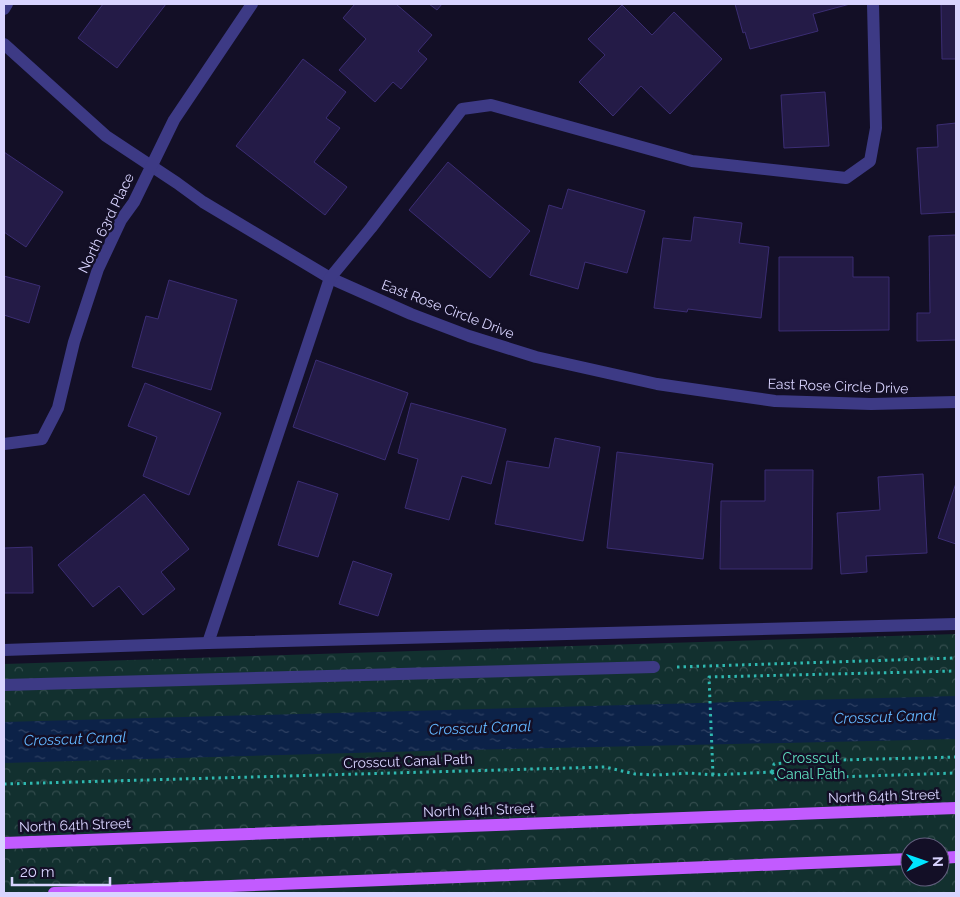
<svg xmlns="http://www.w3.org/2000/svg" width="960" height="897" font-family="Raleway,sans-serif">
<defs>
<pattern id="park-crowns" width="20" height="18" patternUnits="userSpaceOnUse" patternTransform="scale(1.25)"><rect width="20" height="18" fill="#12302f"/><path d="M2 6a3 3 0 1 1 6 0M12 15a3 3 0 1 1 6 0" fill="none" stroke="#344d4e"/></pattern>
<pattern id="water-ripples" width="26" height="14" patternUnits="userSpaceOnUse" patternTransform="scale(1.25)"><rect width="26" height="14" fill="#0c2248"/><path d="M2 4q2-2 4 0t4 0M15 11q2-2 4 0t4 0" fill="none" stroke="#2f4163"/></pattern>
</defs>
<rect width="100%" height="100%" fill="#130f26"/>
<path fill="url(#park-crowns)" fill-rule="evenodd" d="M 956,634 L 956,893 L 4,893 L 4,664 ZM 910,847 L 940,847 L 940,877 L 910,877 Z"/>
<path fill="url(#water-ripples)" d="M 956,696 L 956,739 L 424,751 L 4,763 L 4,722 Z"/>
<g fill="#241b47" stroke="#3b2d73">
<path d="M 103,4 L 166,4 L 117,68 L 78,38 Z"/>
<path d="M 355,4 L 396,4 L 432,35 L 418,51 L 427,59 L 401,89 L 393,82 L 375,102 L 339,70 L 366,39 L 343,18 Z"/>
<path d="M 429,4 L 442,4 L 437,10 Z"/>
<path d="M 735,4 L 850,4 L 813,14 L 818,31 L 750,49 L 745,32 L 743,33 Z"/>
<path d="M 941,4 L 956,4 L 956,59 L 942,59 Z"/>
<path d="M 622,5 L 652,35 L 674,12 L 722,59 L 670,114 L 641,86 L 613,116 L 579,82 L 605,55 L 588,39 Z"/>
<path d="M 303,59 L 346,92 L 326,118 L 340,128 L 314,162 L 347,187 L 325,215 L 236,146 Z"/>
<path d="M 825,92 L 829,146 L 784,148 L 781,95 Z"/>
<path d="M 956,123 L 956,212 L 921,214 L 917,148 L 938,147 L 937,125 Z"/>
<path d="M 4,152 L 63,192 L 26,247 L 4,232 Z"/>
<path d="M 448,162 L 530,231 L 490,278 L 409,210 Z"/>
<path d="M 568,189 L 645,211 L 627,273 L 585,262 L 578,289 L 530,275 L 549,205 L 562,209 Z"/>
<path d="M 694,217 L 742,223 L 739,243 L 769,247 L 761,318 L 688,309 L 687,312 L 654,308 L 663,238 L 691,241 Z"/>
<path d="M 956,235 L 956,340 L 917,341 L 917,313 L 930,313 L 929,236 Z"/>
<path d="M 779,257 L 853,257 L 853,277 L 889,277 L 889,330 L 779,331 Z"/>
<path d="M 4,276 L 40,286 L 29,323 L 4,315 Z"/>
<path d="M 169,280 L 237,300 L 211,390 L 132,367 L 146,316 L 158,319 Z"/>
<path d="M 316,360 L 408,393 L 385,460 L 293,427 Z"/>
<path d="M 145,383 L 221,413 L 189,495 L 143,476 L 157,437 L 128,426 Z"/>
<path d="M 411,403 L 506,429 L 491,484 L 462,476 L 449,520 L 405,508 L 418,459 L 398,453 Z"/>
<path d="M 555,438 L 600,447 L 583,541 L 495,524 L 507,461 L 549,468 Z"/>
<path d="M 617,452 L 713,464 L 703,559 L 607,548 Z"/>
<path d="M 765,470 L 813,470 L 812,569 L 720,569 L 721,501 L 765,501 Z"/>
<path d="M 923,474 L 927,553 L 866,556 L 867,572 L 841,574 L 837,513 L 880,510 L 878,477 Z"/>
<path d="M 298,481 L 338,494 L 318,557 L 278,545 Z"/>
<path d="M 956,483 L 956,544 L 938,538 Z"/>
<path d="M 144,494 L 189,549 L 161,572 L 175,589 L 143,615 L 119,586 L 93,607 L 58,565 Z"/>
<path d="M 32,547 L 33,593 L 4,593 L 4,548 Z"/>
<path d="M 353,561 L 392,574 L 378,616 L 339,604 Z"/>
</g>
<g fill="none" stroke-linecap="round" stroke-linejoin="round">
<g stroke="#2fb8b0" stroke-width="3" stroke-dasharray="2.5 4" stroke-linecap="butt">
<path d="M 677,667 L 956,658"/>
<path d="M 772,772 L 774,764 L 802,761 L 956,757"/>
<path d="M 772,772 L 776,779 L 956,773"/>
<path d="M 713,775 L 709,677 L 956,671"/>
<path d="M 4,784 L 605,767 L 635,774 L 657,775 L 690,773 L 713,775 L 772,772"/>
</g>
<g stroke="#3d3a85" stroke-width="12">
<path d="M 4,9 L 7,4"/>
<path d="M 4,44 L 106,136 L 177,183 L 203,202 L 330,278 L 411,314 L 469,336 L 536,357 L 657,384 L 712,392 L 775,401 L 871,404 L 956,402"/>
<path d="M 4,444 L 42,439 L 58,408 L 74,342 L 98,269 L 121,220 L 134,202 L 174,120 L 252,4"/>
<path d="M 208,643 L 330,278 L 371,228 L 462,109 L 491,105 L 692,161 L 846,178 L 870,161 L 876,128 L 873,4"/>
<path d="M 4,650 L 208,643 L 956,624"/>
<path d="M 4,685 L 654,667"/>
</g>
<g stroke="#c25bff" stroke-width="12">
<path d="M 4,843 L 956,808"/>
<path d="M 940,858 L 956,857"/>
<path d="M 54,893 L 910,859"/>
</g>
</g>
<g text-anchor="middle" stroke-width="5" stroke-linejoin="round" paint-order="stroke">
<g font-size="14" fill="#d9d4ff" stroke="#130f26">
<text transform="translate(106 223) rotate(-64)" y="5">North 63rd Place</text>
<text transform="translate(448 309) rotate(21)" y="5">East Rose Circle Drive</text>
<text transform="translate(838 386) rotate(2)" y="5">East Rose Circle Drive</text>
<text transform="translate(408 761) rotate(-2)" y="5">Crosscut Canal Path</text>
<text transform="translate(884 796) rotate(-2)" y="5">North 64th Street</text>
<text transform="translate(479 810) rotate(-2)" y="5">North 64th Street</text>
<text transform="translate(75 825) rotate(-2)" y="5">North 64th Street</text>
</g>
<g font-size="14" fill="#5fe0c0" stroke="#130f26">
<text x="811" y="763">Crosscut<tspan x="811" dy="16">Canal Path</tspan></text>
</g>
<g font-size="15" font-style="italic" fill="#62b6ff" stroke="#130f26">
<text transform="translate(885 717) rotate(-2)" y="5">Crosscut Canal</text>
<text transform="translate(480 728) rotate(-2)" y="5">Crosscut Canal</text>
<text transform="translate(75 739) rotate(-2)" y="5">Crosscut Canal</text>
</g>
</g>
<rect width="960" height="897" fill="none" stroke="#d9d4ff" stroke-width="10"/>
<g transform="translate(925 862) rotate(88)"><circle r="24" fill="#130f26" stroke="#625e7d"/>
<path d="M0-4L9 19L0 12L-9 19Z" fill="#00e5ff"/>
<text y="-8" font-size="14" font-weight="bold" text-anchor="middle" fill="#d9d4ff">N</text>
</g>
<path d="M12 877v8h98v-8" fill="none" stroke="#d9d4ff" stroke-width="2.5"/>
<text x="20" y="877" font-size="15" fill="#d9d4ff" stroke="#130f26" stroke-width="4" paint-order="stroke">20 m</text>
</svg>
